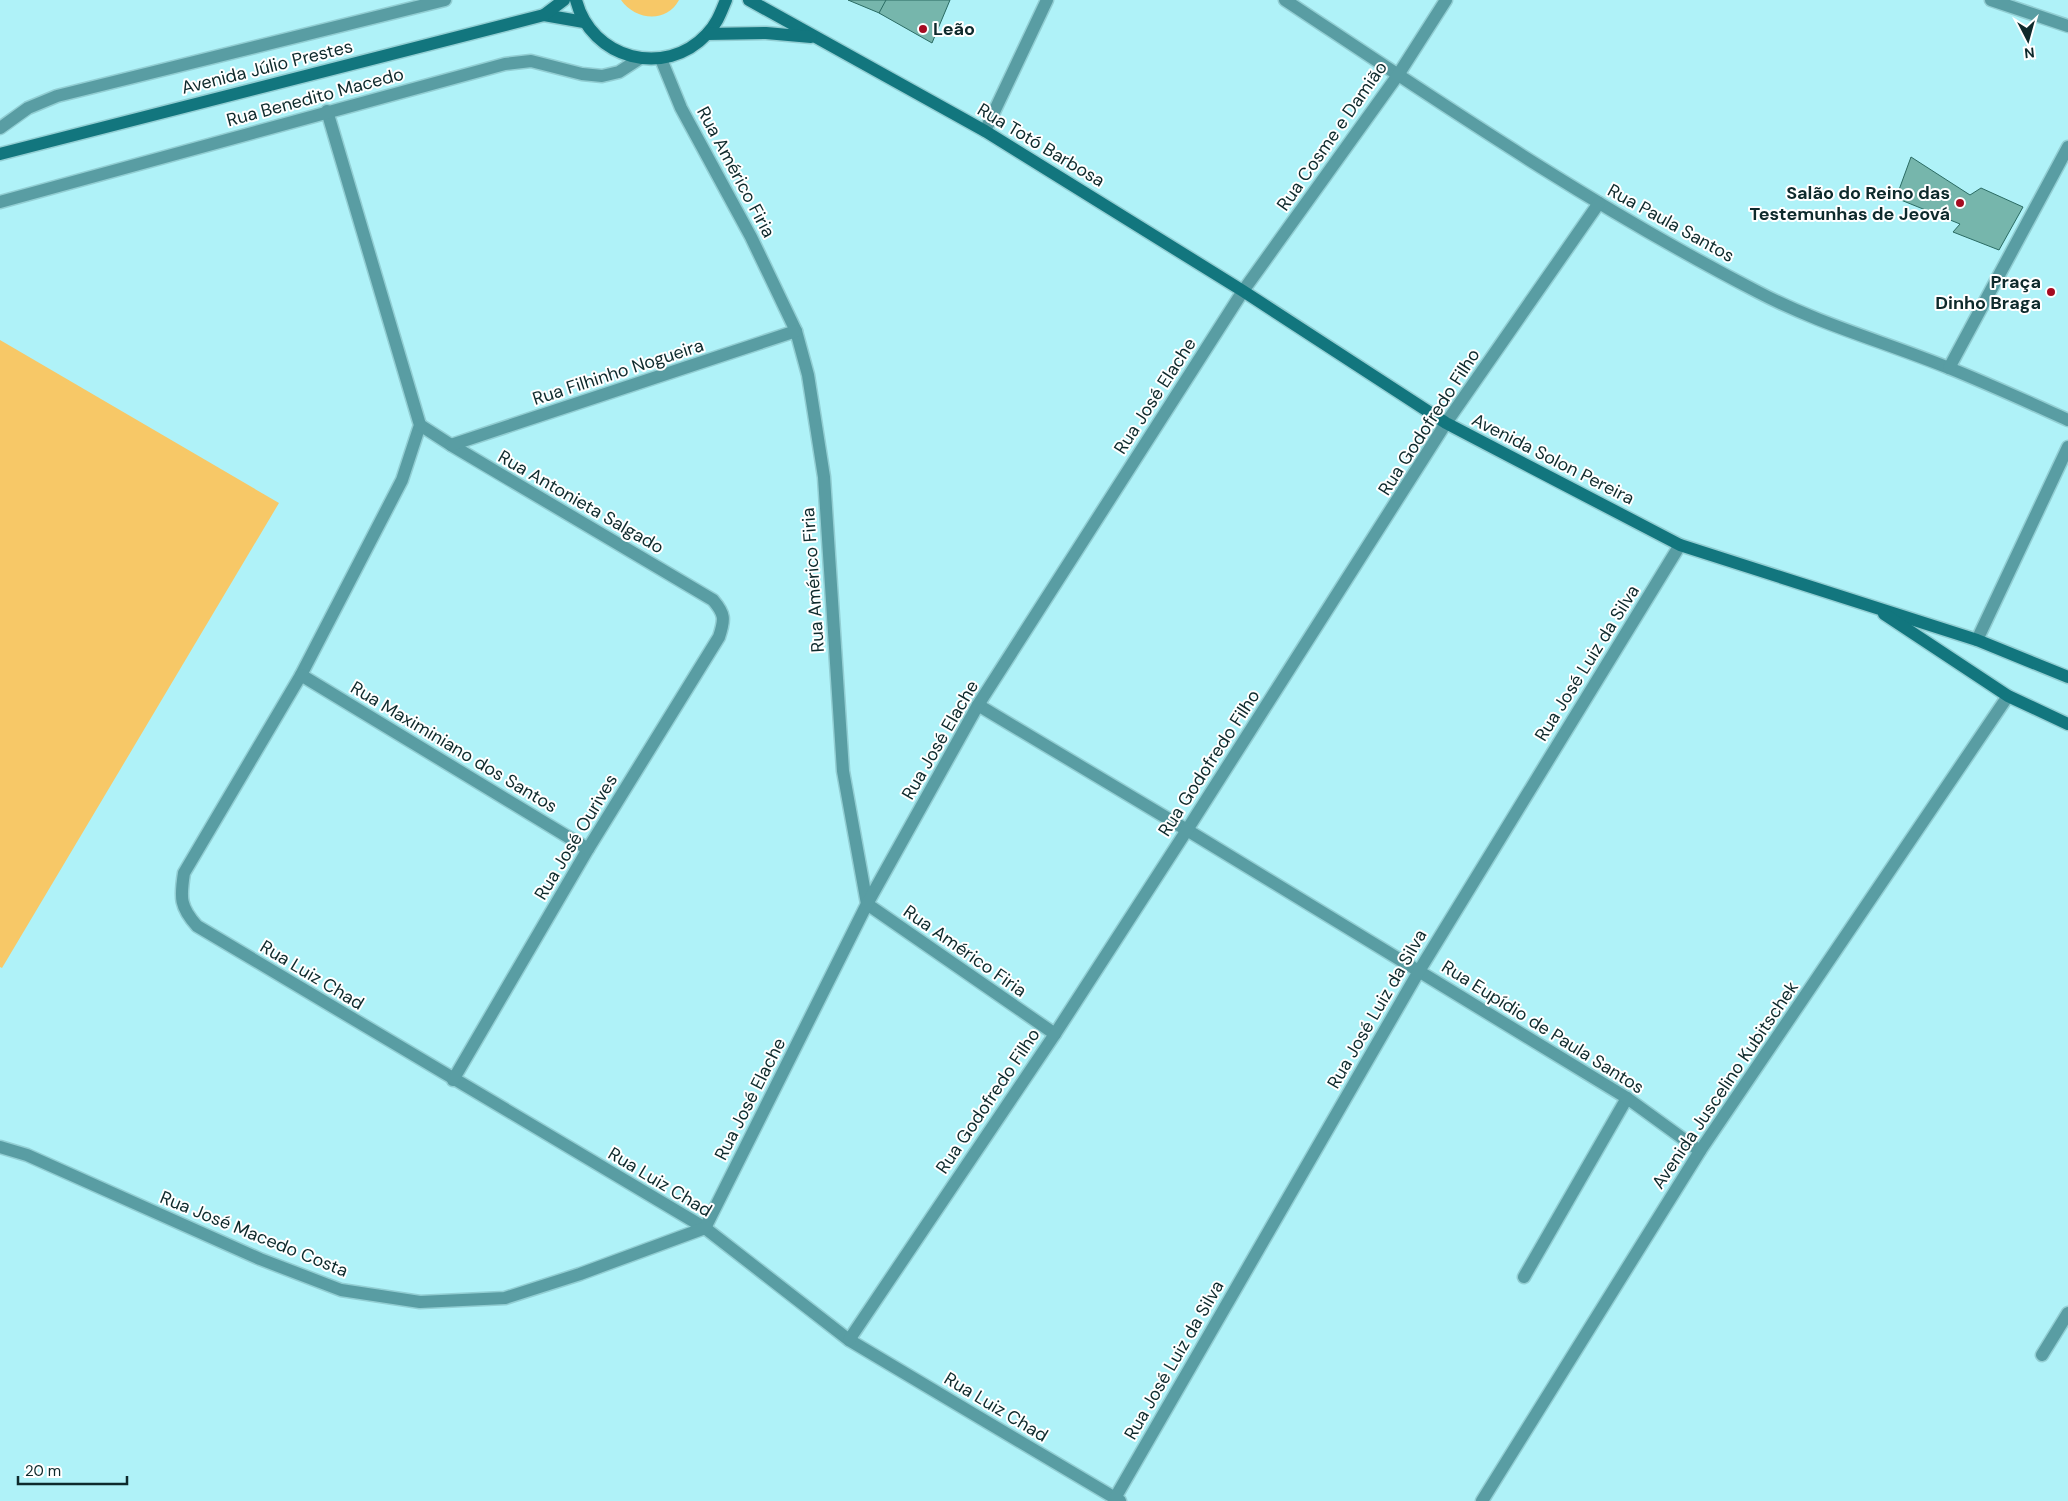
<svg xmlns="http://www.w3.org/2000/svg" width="2068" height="1501" font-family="'DM Sans',sans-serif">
<rect width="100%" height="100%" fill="#aff2f8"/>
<g fill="#f7c867">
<path d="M 621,0 L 679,0 C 666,24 635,20 621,0 Z"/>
<path d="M 0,340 L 279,503 L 2,968 L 0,967 Z"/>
</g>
<g fill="#76b6ac" stroke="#2a6b63">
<path d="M 848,0 L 890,0 L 884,15 Z"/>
<path d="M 886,0 L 950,0 L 932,43 L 879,13 Z"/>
<path d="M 1911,157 L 1970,195 L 1981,188 L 2023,207 L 1999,250 L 1953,232 L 1960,224 L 1896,198 Z"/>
</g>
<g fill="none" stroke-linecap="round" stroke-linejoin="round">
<defs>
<path id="lane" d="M 1524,1277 L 1627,1098"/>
<g id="street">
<path d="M 1285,0 C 1439,102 1593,207 1758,292 C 1819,324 1885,342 1949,368 C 1989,384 2028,402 2068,420"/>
<path d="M 1991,0 L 2068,26"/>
<path d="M 661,59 L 681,108 L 751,237 L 796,331 L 808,375 L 824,477 L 843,771 L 867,904 L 1055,1034"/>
<path d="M 327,111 L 420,425 L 402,480 L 301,675 L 184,873 C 180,898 180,907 197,926 L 705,1228 L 849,1340 L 1120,1501"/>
<path d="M 0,128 L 28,108 L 57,96 L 445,0"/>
<path d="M 985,131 L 1047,0"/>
<path d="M 0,202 L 505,64 L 531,61 L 582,74 L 602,76 L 619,72 L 639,59"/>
<path d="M 1949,368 L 2068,147"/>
<path d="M 420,425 L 451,445 L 713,600 C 725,614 725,619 719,637 L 588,849 L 453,1080"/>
<path d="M 451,445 L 796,331"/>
<path d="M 1977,640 L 2068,447"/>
<path d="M 301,675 L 588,849"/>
<path d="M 978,705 L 1187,830 L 1627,1098 L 1700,1151"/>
<path d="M 0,1147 L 27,1155 L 260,1259 L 341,1290 L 420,1302 L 505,1298 L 580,1274 L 705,1228 L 867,904 L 978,705 L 1243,291 L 1398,75 L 1446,0"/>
<path d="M 849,1340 L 1055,1034 L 1187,830 L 1446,423 L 1599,203"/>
<path d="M 2042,1355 L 2068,1313"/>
<path d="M 1115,1498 L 1419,971 L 1680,545"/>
<path d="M 1482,1501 L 1700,1151 L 2008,696"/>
</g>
<g id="secondary">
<path d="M 576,0 C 591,59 665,79 707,34 C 717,24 721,12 726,0"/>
<path d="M 749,0 L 985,131 L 1243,291 L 1446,423 L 1680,545 L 1977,640 L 2068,677"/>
<path d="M 544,15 L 584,22"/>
<path d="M 708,34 L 766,33 L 811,37"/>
<path d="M 0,154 L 544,15 L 564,0"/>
<path d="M 1884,614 L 2008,696 L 2068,724"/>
</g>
</defs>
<use href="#lane" stroke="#92ced3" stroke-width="15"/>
<use href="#street" stroke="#92ced3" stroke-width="15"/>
<use href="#secondary" stroke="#92ced3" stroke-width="15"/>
<use href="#lane" stroke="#599da3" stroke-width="12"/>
<use href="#street" stroke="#599da3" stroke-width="12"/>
<use href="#secondary" stroke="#12767e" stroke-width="12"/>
</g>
<g fill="#a50b20" stroke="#fff" stroke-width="2">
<circle cx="923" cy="29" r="5"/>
<circle cx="1960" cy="203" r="5"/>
<circle cx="2051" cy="292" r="5"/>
</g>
<g text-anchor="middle" stroke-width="4" stroke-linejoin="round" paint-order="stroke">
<g font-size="18" font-weight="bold" fill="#0e2a2c" stroke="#fff" text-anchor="end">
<text x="933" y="35" text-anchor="start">Leão</text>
<text x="1950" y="199">Salão do Reino das<tspan x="1950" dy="21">Testemunhas de Jeová</tspan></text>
<text x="2041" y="288">Praça<tspan x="2041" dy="21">Dinho Braga</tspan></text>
</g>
<g font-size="18" fill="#0e2a2c" stroke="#fff">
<text transform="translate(267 67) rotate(-14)" y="6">Avenida Júlio Prestes</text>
<text transform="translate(315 97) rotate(-15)" y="6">Rua Benedito Macedo</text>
<text transform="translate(1332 136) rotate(-55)" y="6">Rua Cosme e Damião</text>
<text transform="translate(1041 145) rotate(31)" y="6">Rua Totó Barbosa</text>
<text transform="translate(736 172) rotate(62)" y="6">Rua Américo Firia</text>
<text transform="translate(1671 223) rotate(29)" y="6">Rua Paula Santos</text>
<text transform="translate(618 372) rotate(-18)" y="6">Rua Filhinho Nogueira</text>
<text transform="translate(1155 396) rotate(-57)" y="6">Rua José Elache</text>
<text transform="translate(1429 422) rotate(-57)" y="6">Rua Godofredo Filho</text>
<text transform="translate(1553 459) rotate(27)" y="6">Avenida Solon Pereira</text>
<text transform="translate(581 502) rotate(30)" y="6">Rua Antonieta Salgado</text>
<text transform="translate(813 580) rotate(-94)" y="6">Rua Américo Firia</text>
<text transform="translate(1587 663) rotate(-58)" y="6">Rua José Luiz da Silva</text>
<text transform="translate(940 740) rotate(-60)" y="6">Rua José Elache</text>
<text transform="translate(454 747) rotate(31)" y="6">Rua Maximiniano dos Santos</text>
<text transform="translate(1209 763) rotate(-57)" y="6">Rua Godofredo Filho</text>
<text transform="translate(576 837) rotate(-59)" y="6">Rua José Ourives</text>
<text transform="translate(965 951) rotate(35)" y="6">Rua Américo Firia</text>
<text transform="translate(312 975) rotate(31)" y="6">Rua Luiz Chad</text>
<text transform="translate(1377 1009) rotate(-60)" y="6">Rua José Luiz da Silva</text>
<text transform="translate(1543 1027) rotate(32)" y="6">Rua Eupídio de Paula Santos</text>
<text transform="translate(1725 1085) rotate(-56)" y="6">Avenida Juscelino Kubitschek</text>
<text transform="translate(750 1099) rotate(-63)" y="6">Rua José Elache</text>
<text transform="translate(988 1101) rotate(-56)" y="6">Rua Godofredo Filho</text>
<text transform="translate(660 1182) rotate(31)" y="6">Rua Luiz Chad</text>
<text transform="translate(254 1234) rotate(22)" y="6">Rua José Macedo Costa</text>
<text transform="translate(1174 1360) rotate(-60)" y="6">Rua José Luiz da Silva</text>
<text transform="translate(996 1407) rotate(31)" y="6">Rua Luiz Chad</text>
</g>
</g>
<g transform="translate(2028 40) rotate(174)" stroke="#ffffff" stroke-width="4" paint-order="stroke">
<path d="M0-4L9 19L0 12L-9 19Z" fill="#0e2a2c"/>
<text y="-8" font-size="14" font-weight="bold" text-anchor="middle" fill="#0e2a2c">N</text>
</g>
<path d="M18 1476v8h109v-8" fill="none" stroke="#0e2a2c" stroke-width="2.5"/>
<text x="25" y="1476" font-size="15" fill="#0e2a2c" stroke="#ffffff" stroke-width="4" paint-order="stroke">20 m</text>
</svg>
